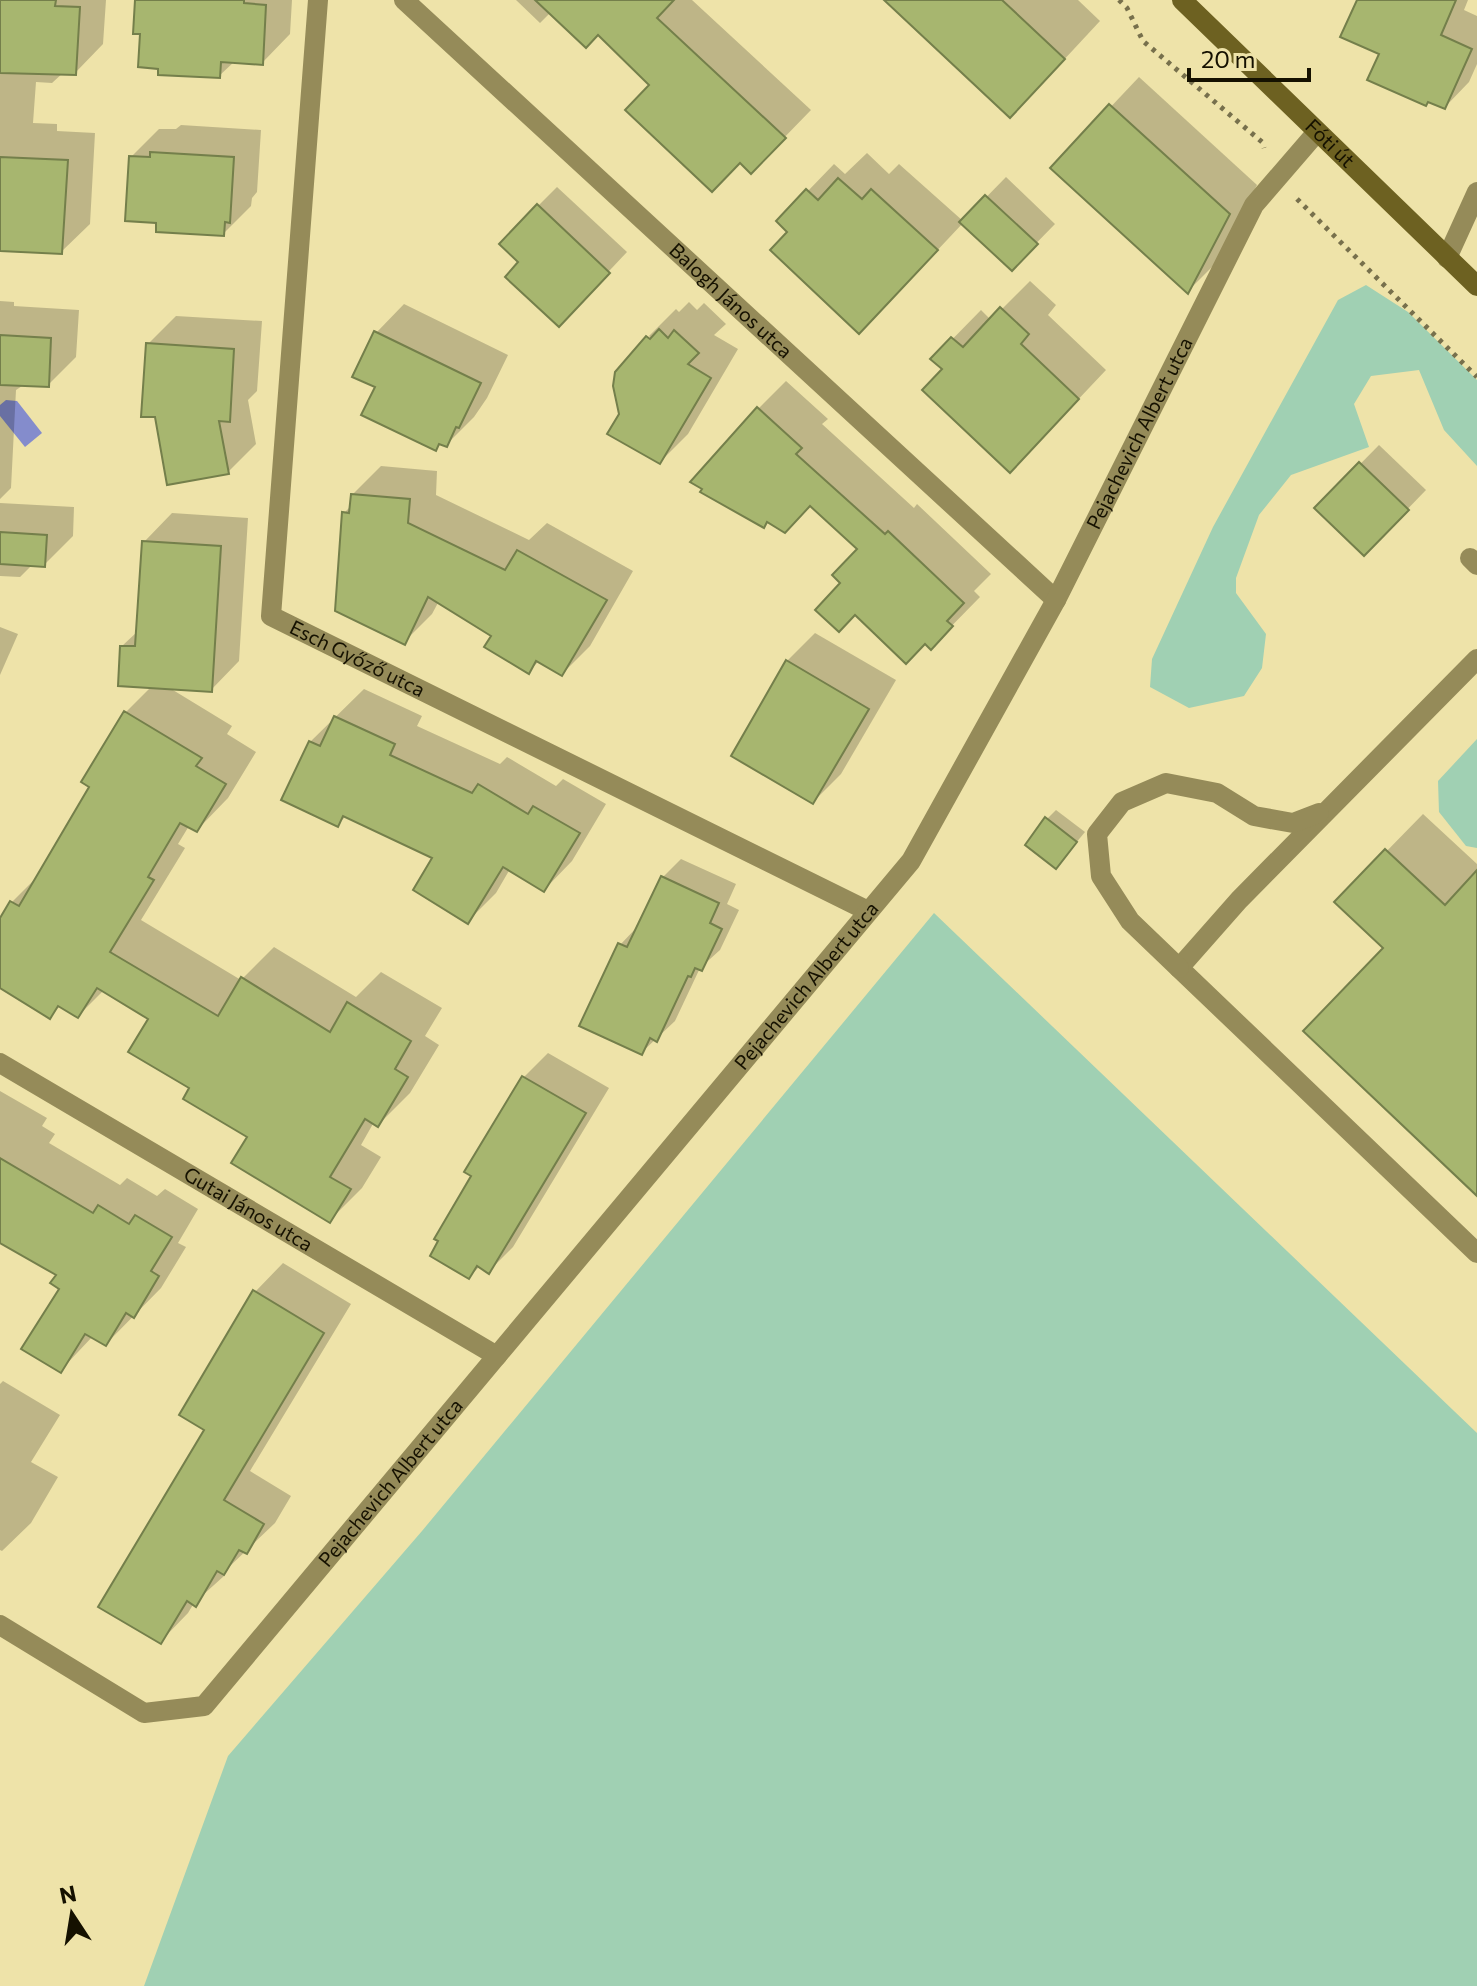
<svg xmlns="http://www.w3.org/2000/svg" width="1477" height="1986" font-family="Commissioner,sans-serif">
<rect width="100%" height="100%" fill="#eee3a9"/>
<g fill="#a0d0b3">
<path d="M 1366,285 L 1408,312 L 1477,380 L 1477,466 L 1444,430 L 1419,370 L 1371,376 L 1354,404 L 1369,447 L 1291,475 L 1259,515 L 1236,578 L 1236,593 L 1266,634 L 1262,668 L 1244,696 L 1189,708 L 1150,687 L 1152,659 L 1213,527 L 1338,300 Z"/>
<path d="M 1477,739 L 1477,848 L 1466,846 L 1439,812 L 1438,781 Z"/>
<path d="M 934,913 L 1477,1433 L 1477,1986 L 144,1986 L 228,1756 L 422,1531 Z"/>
</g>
<path fill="#848ccc" d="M 6,400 L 17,401 L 42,433 L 25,447 L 0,416 L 0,405 Z"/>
<g fill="#0003">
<path d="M 0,0 L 106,0 L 103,44 L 75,73 L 64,72 L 52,83 L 36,82 L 33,123 L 57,124 L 57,131 L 95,133 L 90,224 L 61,252 L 0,249 Z"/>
<path d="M 137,0 L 292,0 L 290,34 L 262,63 L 235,61 L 219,76 L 142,33 Z"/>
<path d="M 516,0 L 692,0 L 811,110 L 777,145 L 652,85 L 598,33 L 551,12 L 540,23 Z"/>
<path d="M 887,0 L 1078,0 L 1100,21 L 1047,78 Z"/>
<path d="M 1359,0 L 1468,0 L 1464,10 L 1477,16 L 1477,64 L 1469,82 L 1445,107 L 1381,53 Z"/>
<path d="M 1139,77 L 1257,185 L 1216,263 L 1188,291 L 1053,168 Z"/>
<path d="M 181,125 L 261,130 L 257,192 L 252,198 L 251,206 L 223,234 L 131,157 L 159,129 L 176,129 Z"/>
<path d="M 867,153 L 889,174 L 899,164 L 963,221 L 1006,177 L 1055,224 L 1012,268 L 963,223 L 886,305 L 779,221 L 834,164 L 845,174 Z"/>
<path d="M 557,187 L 627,252 L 577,305 L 538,206 Z"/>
<path d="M 1030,281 L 1056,305 L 1048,315 L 1106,370 L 1038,442 L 933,359 L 981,310 L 991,320 Z"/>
<path d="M 0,301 L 14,302 L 14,306 L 79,310 L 76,357 L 48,385 L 25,384 L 16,390 L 11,488 L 0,499 Z"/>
<path d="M 689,302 L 697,310 L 704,303 L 726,324 L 714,335 L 738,349 L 688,434 L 660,462 L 658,345 L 649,336 L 676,309 L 679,312 Z"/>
<path d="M 404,304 L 508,355 L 487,398 L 474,417 L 446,445 L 441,443 L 435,449 L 378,387 L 376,333 Z"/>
<path d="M 176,316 L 262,321 L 257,391 L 248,400 L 256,444 L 228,472 L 148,344 Z"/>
<path d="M 786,381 L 828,419 L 822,424 L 914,508 L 917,504 L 991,574 L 974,591 L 980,597 L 931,647 L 843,583 L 860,549 L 811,504 L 769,521 L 763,526 L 758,409 Z"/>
<path d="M 1379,445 L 1426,490 L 1364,554 L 1317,508 Z"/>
<path d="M 381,466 L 437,471 L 436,495 L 529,540 L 547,523 L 633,571 L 590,646 L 562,674 L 539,661 L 529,671 L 494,635 L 439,601 L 432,614 L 404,642 L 344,513 L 351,506 L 352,495 Z"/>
<path d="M 0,503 L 74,507 L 73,536 L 44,565 L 33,564 L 20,577 L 0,576 Z"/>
<path d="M 172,513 L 248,518 L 239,661 L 211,690 L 168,687 L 232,726 L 227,734 L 256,752 L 228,798 L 197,830 L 189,826 L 178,844 L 185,848 L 141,920 L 241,980 L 274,947 L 356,997 L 381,972 L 442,1008 L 425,1036 L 439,1045 L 410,1093 L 378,1125 L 374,1122 L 361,1145 L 381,1157 L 362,1188 L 330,1220 L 250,1136 L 192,1087 L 150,1018 L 104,990 L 78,1016 L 61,1005 L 50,1016 L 0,975 L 0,921 L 12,902 L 40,874 L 92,786 L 126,712 L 152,686 L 122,646 L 138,631 L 144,542 Z"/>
<path d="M 0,627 L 18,634 L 0,675 Z"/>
<path d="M 815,633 L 896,680 L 841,774 L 813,802 L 787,661 Z"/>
<path d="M 364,689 L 422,716 L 417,726 L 500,764 L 507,757 L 556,786 L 563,779 L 606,804 L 572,861 L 544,890 L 510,869 L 496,893 L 468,921 L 435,857 L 347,815 L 338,824 L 310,742 Z"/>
<path d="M 1056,810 L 1085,832 L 1056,867 L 1047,819 Z"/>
<path d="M 1423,814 L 1477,864 L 1477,1193 L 1386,948 L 1337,902 Z"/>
<path d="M 681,859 L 736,884 L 727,904 L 739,910 L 720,950 L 700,968 L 675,1021 L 642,1052 L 620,945 L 638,926 L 663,877 Z"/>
<path d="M 548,1053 L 609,1088 L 513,1247 L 489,1271 L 480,1266 L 469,1277 L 524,1077 Z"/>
<path d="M 0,1091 L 47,1118 L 42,1126 L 55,1134 L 49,1143 L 120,1185 L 127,1178 L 157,1196 L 165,1189 L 198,1209 L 178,1243 L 186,1247 L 161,1288 L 106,1344 L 93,1336 L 61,1370 L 62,1288 L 58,1274 L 0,1240 Z"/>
<path d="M 283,1263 L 351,1304 L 250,1471 L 291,1496 L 275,1523 L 230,1566 L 224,1576 L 194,1603 L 188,1613 L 160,1642 L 255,1292 Z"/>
<path d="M 3,1381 L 60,1415 L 31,1462 L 58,1477 L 31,1523 L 2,1551 L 0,1550 L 0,1384 Z"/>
</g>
<g fill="#a7b66f" stroke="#747f4b" stroke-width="2">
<path d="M 0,0 L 56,0 L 55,6 L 80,7 L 76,75 L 0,73 Z"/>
<path d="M 135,0 L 244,0 L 244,3 L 266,5 L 263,65 L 221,62 L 220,78 L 158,75 L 158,69 L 138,67 L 140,34 L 133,34 Z"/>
<path d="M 535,0 L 674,0 L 657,18 L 786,138 L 751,174 L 740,163 L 712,192 L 625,110 L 649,85 L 598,35 L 586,48 Z"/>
<path d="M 884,0 L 1002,0 L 1065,59 L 1010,118 Z"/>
<path d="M 1357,0 L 1456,0 L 1441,35 L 1472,49 L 1445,109 L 1428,102 L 1426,106 L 1367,80 L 1379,54 L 1340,37 Z"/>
<path d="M 1109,104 L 1230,214 L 1188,294 L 1050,168 Z"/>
<path d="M 150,152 L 234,157 L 230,223 L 225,222 L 224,236 L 156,232 L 156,223 L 125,221 L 129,156 L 150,157 Z"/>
<path d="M 0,157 L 68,160 L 62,254 L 0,251 Z"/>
<path d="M 838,178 L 862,199 L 871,189 L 938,250 L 859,334 L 770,250 L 787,232 L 776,221 L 806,189 L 818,200 Z"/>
<path d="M 985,195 L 1038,244 L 1012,271 L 959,222 Z"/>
<path d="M 537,204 L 610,273 L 559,327 L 505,277 L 518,262 L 499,244 Z"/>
<path d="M 1000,307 L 1029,334 L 1021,344 L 1079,399 L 1010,473 L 922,390 L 942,369 L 930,359 L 951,337 L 963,347 Z"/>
<path d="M 659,329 L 668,338 L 674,330 L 699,353 L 688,364 L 711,378 L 660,464 L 607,434 L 619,414 L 613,386 L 615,372 L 646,336 L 650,339 Z"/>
<path d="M 374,331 L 481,383 L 459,428 L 456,427 L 447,447 L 439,444 L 436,451 L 361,415 L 375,387 L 352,377 Z"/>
<path d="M 0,335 L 51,338 L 49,387 L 0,385 Z"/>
<path d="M 146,343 L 234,349 L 230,422 L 219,421 L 229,474 L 167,485 L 155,417 L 141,417 Z"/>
<path d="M 757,407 L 802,448 L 796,454 L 885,534 L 888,531 L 964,603 L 947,621 L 953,626 L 931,650 L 925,644 L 906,664 L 855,615 L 839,632 L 815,610 L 840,583 L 832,575 L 857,549 L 810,506 L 785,533 L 767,522 L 764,528 L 700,492 L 702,489 L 690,482 Z"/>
<path d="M 1359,462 L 1409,510 L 1364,556 L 1314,508 Z"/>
<path d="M 351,494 L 410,499 L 408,523 L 505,570 L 517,550 L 607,600 L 562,676 L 536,661 L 529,674 L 484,647 L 491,636 L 428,597 L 405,645 L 335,611 L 342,512 L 349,513 Z"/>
<path d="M 0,532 L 47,535 L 45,567 L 0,564 Z"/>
<path d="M 142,541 L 221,546 L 212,692 L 118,686 L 120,646 L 135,646 Z"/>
<path d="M 786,660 L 869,709 L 813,804 L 731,756 Z"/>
<path d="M 124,711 L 202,758 L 196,766 L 226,784 L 197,832 L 180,823 L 148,877 L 154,880 L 110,952 L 218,1016 L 241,977 L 330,1032 L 347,1002 L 411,1041 L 395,1069 L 408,1077 L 378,1127 L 365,1119 L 330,1177 L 351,1189 L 330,1223 L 231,1163 L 247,1137 L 183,1099 L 189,1088 L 128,1052 L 148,1019 L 97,988 L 78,1018 L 58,1006 L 50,1019 L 0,988 L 0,918 L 10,901 L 19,906 L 89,787 L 81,782 Z"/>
<path d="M 334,716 L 395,744 L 390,755 L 472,793 L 478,784 L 528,814 L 533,806 L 580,833 L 544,892 L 503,867 L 468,924 L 413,890 L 432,858 L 343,816 L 338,827 L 281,800 L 309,741 L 320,746 Z"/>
<path d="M 1045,817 L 1077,842 L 1056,869 L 1025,845 Z"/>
<path d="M 1385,849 L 1445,905 L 1477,870 L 1477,1196 L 1303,1031 L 1383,948 L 1334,902 Z"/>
<path d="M 661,876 L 719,903 L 710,923 L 722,929 L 702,971 L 695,968 L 691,977 L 688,976 L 657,1042 L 650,1038 L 642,1055 L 579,1026 L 618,943 L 627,947 Z"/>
<path d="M 522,1076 L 586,1113 L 489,1274 L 477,1266 L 469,1279 L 430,1256 L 438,1241 L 434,1239 L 471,1176 L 464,1172 Z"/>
<path d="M 0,1158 L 93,1213 L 98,1205 L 129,1224 L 135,1215 L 172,1237 L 151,1271 L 159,1276 L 134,1318 L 126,1313 L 106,1346 L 85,1334 L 61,1373 L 21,1349 L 59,1289 L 50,1283 L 56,1275 L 0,1243 Z"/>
<path d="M 253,1290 L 324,1333 L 224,1500 L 264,1524 L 247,1554 L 239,1550 L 224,1575 L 217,1571 L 196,1607 L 187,1601 L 161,1644 L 98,1607 L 204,1430 L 179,1415 Z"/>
</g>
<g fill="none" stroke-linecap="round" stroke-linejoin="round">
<g stroke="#77704c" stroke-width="5" stroke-dasharray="4 6" stroke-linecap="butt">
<path d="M 1119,0 L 1127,8 L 1143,41 L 1262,142 L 1264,148"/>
<path d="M 1297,199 L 1477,377"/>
</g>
<g stroke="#958b59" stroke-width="20">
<path d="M 1470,558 L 1477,565"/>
<path d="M 1477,659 L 1239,900 L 1179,968 L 1477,1253"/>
<path d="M 1179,968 L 1130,921 L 1101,876 L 1097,834 L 1122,802 L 1166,783 L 1217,793 L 1254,816 L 1293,823 L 1319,813"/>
</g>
<g stroke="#958b59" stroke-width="20">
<path id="s1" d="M 318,0 L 271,616 L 868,911"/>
<path id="s2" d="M 404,0 L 1056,600"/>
<path d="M 1447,258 L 1477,192"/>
<path id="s3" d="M 0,1063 L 497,1356"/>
<path id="s4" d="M 0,1625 L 144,1713 L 204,1706 L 911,861 L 1056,600 L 1254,205 L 1317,132"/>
</g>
<path stroke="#6d6121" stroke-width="20" id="s5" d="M 1182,0 L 1477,286"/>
</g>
<g text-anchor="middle" stroke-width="8" stroke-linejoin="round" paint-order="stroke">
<g font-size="20" fill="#151100" stroke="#eee3a9">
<text dy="7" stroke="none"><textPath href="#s5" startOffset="206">Fóti út</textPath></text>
<text dy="7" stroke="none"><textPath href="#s2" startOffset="444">Balogh János utca</textPath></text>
<text dy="7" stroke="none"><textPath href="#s4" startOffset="1816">Pejachevich Albert utca</textPath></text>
<text dy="7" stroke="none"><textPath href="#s1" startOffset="714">Esch Győző utca</textPath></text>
<text dy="7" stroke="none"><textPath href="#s4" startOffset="1168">Pejachevich Albert utca</textPath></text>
<text dy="7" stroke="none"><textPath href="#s3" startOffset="288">Gutai János utca</textPath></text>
<text dy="7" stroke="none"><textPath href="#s4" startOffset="520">Pejachevich Albert utca</textPath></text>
</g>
</g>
<g transform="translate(72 1914) rotate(348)" stroke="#eee3a9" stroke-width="6" paint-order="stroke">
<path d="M0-6L14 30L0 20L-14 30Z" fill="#151100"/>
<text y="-12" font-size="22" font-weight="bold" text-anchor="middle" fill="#151100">N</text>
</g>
<path d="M1189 68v12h120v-12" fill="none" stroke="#151100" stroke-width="4"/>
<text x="1201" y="68" font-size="24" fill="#151100" stroke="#eee3a9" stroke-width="6" paint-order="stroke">20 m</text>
</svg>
